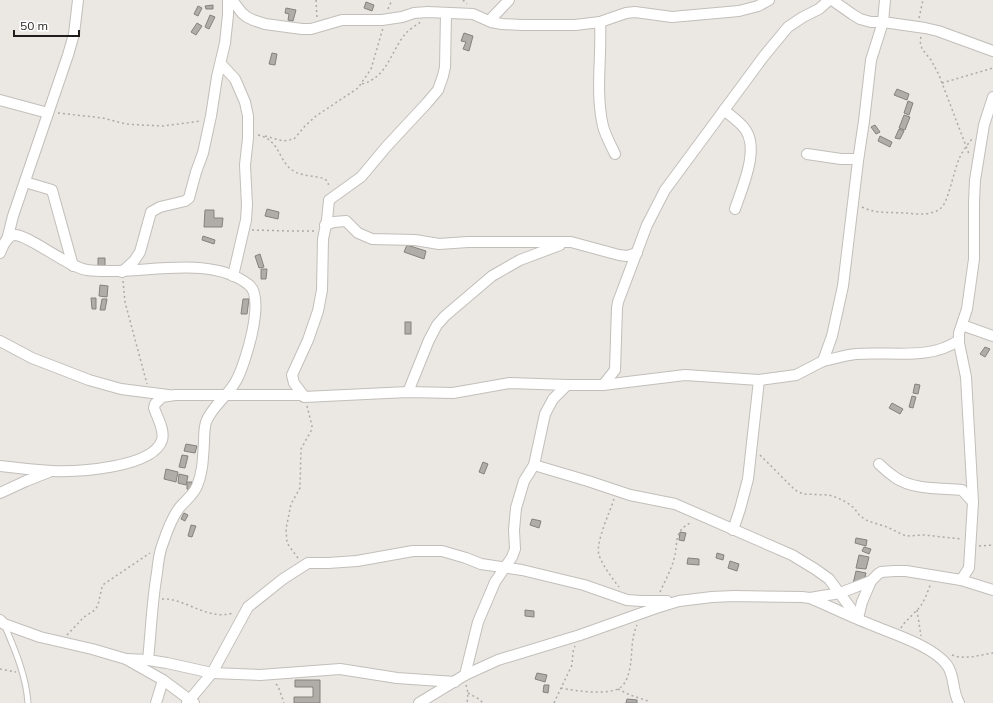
<svg xmlns="http://www.w3.org/2000/svg" width="993" height="703" font-family="Mulish,sans-serif">
<rect width="100%" height="100%" fill="#ebe7e3"/>
<g fill="#b0aca8" stroke="#85817d">
<path d="M 366,2 L 374,5 L 372,11 L 364,8 Z"/>
<path d="M 213,5 L 213,9 L 206,9 L 205,6 Z"/>
<path d="M 198,6 L 202,8 L 198,16 L 194,14 Z"/>
<path d="M 286,8 L 296,10 L 293,21 L 288,20 L 289,14 L 285,13 Z"/>
<path d="M 210,15 L 215,17 L 209,29 L 205,27 Z"/>
<path d="M 197,23 L 202,26 L 196,35 L 191,32 Z"/>
<path d="M 464,33 L 473,36 L 469,51 L 463,49 L 466,42 L 461,41 Z"/>
<path d="M 272,53 L 277,54 L 275,65 L 269,64 Z"/>
<path d="M 897,89 L 909,94 L 907,100 L 894,95 Z"/>
<path d="M 908,101 L 913,103 L 909,115 L 904,113 Z"/>
<path d="M 904,115 L 910,117 L 905,130 L 899,128 Z"/>
<path d="M 875,125 L 880,132 L 876,134 L 871,127 Z"/>
<path d="M 899,129 L 904,131 L 900,139 L 895,138 Z"/>
<path d="M 880,136 L 892,142 L 890,147 L 878,141 Z"/>
<path d="M 267,209 L 279,212 L 278,219 L 265,216 Z"/>
<path d="M 205,210 L 214,210 L 214,218 L 223,218 L 222,227 L 204,227 Z"/>
<path d="M 203,236 L 215,240 L 214,244 L 202,240 Z"/>
<path d="M 407,245 L 426,251 L 424,259 L 404,252 Z"/>
<path d="M 260,254 L 264,267 L 259,268 L 255,256 Z"/>
<path d="M 98,258 L 105,258 L 105,269 L 98,270 Z"/>
<path d="M 261,269 L 267,269 L 266,279 L 261,279 Z"/>
<path d="M 100,285 L 108,286 L 107,297 L 99,296 Z"/>
<path d="M 91,298 L 96,298 L 96,309 L 92,309 Z"/>
<path d="M 102,299 L 107,299 L 105,310 L 100,310 Z"/>
<path d="M 243,299 L 249,299 L 247,314 L 241,314 Z"/>
<rect x="405" y="322" width="6" height="12"/>
<path d="M 985,347 L 990,349 L 985,357 L 980,354 Z"/>
<path d="M 915,384 L 920,385 L 918,394 L 913,393 Z"/>
<path d="M 912,396 L 916,397 L 913,408 L 909,407 Z"/>
<path d="M 892,403 L 903,409 L 900,414 L 889,408 Z"/>
<path d="M 186,444 L 197,446 L 195,453 L 184,451 Z"/>
<path d="M 182,455 L 188,456 L 185,468 L 179,467 Z"/>
<path d="M 483,462 L 488,464 L 484,474 L 479,472 Z"/>
<path d="M 166,469 L 178,472 L 176,482 L 164,479 Z"/>
<path d="M 179,474 L 188,476 L 186,485 L 178,483 Z"/>
<path d="M 187,482 L 192,482 L 191,490 L 187,489 Z"/>
<path d="M 184,513 L 188,515 L 185,521 L 181,519 Z"/>
<path d="M 532,519 L 541,521 L 539,528 L 530,525 Z"/>
<path d="M 191,525 L 196,526 L 192,537 L 188,536 Z"/>
<path d="M 680,532 L 686,533 L 684,541 L 679,540 Z"/>
<path d="M 856,538 L 867,540 L 866,546 L 855,543 Z"/>
<path d="M 864,547 L 871,549 L 869,554 L 862,551 Z"/>
<path d="M 717,553 L 724,555 L 723,560 L 716,558 Z"/>
<path d="M 859,555 L 869,557 L 866,569 L 856,568 Z"/>
<path d="M 688,558 L 699,559 L 699,565 L 687,564 Z"/>
<path d="M 730,561 L 739,564 L 737,571 L 728,568 Z"/>
<path d="M 856,571 L 866,573 L 863,586 L 853,584 Z"/>
<path d="M 525,610 L 534,611 L 534,617 L 525,616 Z"/>
<path d="M 537,673 L 547,675 L 545,682 L 535,679 Z"/>
<path d="M 295,680 L 320,680 L 320,703 L 294,703 L 294,697 L 313,697 L 313,687 L 295,687 Z"/>
<path d="M 544,685 L 549,685 L 548,693 L 543,692 Z"/>
<path d="M 627,699 L 637,700 L 637,703 L 626,703 Z"/>
</g>
<g fill="none" stroke-linecap="round" stroke-linejoin="round">
<defs>
<path id="lane" d="M 4,624 C 15,650 26,675 28,703"/>
<g id="street">
<path d="M 232,0 L 242,13 L 247,17 L 253,20 L 265,24 L 302,29 L 311,29 L 342,20 L 382,20 L 402,17 L 414,13 L 428,12 L 473,14 L 491,22 L 502,24 L 522,25 L 575,25 L 600,22 L 626,13 L 635,12 L 672,17 L 739,11 L 758,6 L 769,0"/>
<path d="M 832,0 L 852,14 L 860,19 L 871,22 L 883,22 L 925,28 L 938,31 L 993,51"/>
<path d="M 489,21 L 509,0"/>
<path d="M 600,22 C 602,56 595,92 603,126 C 605,135 611,145 615,154"/>
<path d="M 221,64 L 235,79 L 245,102 L 248,116 L 248,138 L 245,165 L 247,205 L 246,220 L 233,276"/>
<path d="M 0,100 L 48,113"/>
<path d="M 724,110 C 731,116 740,122 745,129 C 760,149 742,188 735,209"/>
<path d="M 807,154 L 841,159 L 858,159"/>
<path d="M 25,182 L 52,190 L 73,266"/>
<path d="M 325,225 L 334,222 L 346,221 L 358,233 L 372,239 L 415,240 L 439,244 L 468,242 L 571,242 L 619,255 L 627,256 L 637,253"/>
<path d="M 7,240 L 13,216 L 68,55 L 74,34 L 78,0"/>
<path d="M 0,253 C 3,246 6,236 14,235 C 28,234 67,267 87,270 C 136,277 208,252 249,285 C 266,298 245,365 236,381 C 228,396 212,406 206,422 C 204,429 204,436 204,442 C 203,457 203,472 197,486 C 194,494 186,500 180,507 C 172,517 167,531 163,543 C 159,552 158,563 157,573 C 152,601 151,631 148,660"/>
<path d="M 122,272 L 134,261 L 140,252 L 151,212 L 160,207 L 185,201 L 189,198 L 196,172 L 203,153 L 211,116 L 217,77 L 225,43 L 228,15 L 228,0"/>
<path d="M 962,325 L 993,336"/>
<path d="M 0,341 L 32,358 L 89,380 L 121,389 L 168,395"/>
<path d="M 823,361 C 834,359 845,355 856,354 C 890,351 930,361 959,340"/>
<path d="M 603,385 L 615,370 L 617,308 L 618,302 L 647,225 L 665,190 L 764,56 L 788,27 L 803,17 L 819,9 L 829,0"/>
<path d="M 408,392 L 429,340 L 437,325 L 445,316 L 492,276 L 520,260 L 560,245"/>
<path d="M 303,395 L 294,383 L 292,375 L 308,340 L 318,311 L 322,290 L 323,239 L 327,220 L 329,200 L 361,177 L 387,146 L 427,103 L 438,90 L 443,76 L 445,67 L 446,13"/>
<path d="M 879,464 C 884,469 890,474 896,478 C 914,490 941,488 962,490 L 973,502"/>
<path d="M 534,465 L 588,481 L 630,495 L 675,504 L 792,555 L 815,569 L 829,579 L 858,618"/>
<path d="M 0,466 C 17,468 35,470 52,471 C 77,472 153,468 162,440 C 165,430 157,417 154,408 L 155,404 L 162,397 L 175,395 L 303,395 L 304,397 L 408,392 L 453,393 L 510,383 L 567,385 L 603,385 L 685,375 L 759,380 L 796,375 L 823,361 L 832,336 L 843,286 L 858,161 L 864,121 L 871,60 L 883,22 L 885,0"/>
<path d="M 0,493 L 26,481 L 49,472"/>
<path d="M 733,530 L 740,509 L 748,479 L 759,380"/>
<path d="M 961,580 L 969,568 L 973,502 L 966,377 L 959,343 L 959,333 L 967,309 L 974,259 L 974,202 L 975,180 L 984,125 L 993,97"/>
<path d="M 810,598 L 840,593 L 871,581 L 878,574 L 881,572 L 894,571 L 906,571 L 961,580 L 993,590"/>
<path d="M 0,620 L 4,624 L 40,637 L 92,649 L 126,659 L 163,680 L 194,703"/>
<path d="M 860,620 L 858,618 L 862,602 L 871,581"/>
<path d="M 126,659 L 148,660 L 167,663 L 212,673 L 260,675 L 340,669 L 397,678 L 455,682"/>
<path d="M 465,675 L 478,622 L 495,582 L 512,557 L 515,549 L 514,530 L 516,508 L 524,481 L 534,465 L 545,414 L 553,399 L 567,385"/>
<path d="M 156,703 L 163,680"/>
<path d="M 187,703 L 212,673 L 248,607 L 283,579 L 308,563 L 328,563 L 357,561 L 413,551 L 442,551 L 466,558 L 481,564 L 522,570 L 584,585 L 627,600 L 641,601 L 667,601"/>
<path d="M 419,703 L 465,675 L 498,660 L 580,635 L 656,608 L 679,601 L 712,597 L 734,596 L 802,597 L 810,598 C 831,607 851,617 872,625 C 893,634 933,646 947,665 C 955,676 952,691 959,703"/>
</g>
</defs>
<use href="#lane" stroke="#c2bfba" stroke-width="7"/>
<use href="#street" stroke="#c2bfba" stroke-width="12"/>
<g stroke="#adaaa6" stroke-width="1.5" stroke-dasharray="2 3" stroke-linecap="butt">
<path d="M 316,0 L 317,18"/>
<path d="M 463,0 L 467,4"/>
<path d="M 388,9 L 392,0"/>
<path d="M 919,18 L 923,0"/>
<path d="M 921,37 L 920,41 L 922,49 L 931,60 L 939,75 L 969,154"/>
<path d="M 942,83 L 993,68"/>
<path d="M 362,84 C 388,77 390,52 406,33 C 410,29 416,25 421,22"/>
<path d="M 58,113 L 103,118 L 126,124 L 141,125 L 163,126 L 201,121"/>
<path d="M 258,135 C 280,140 278,160 292,170 C 302,177 315,175 325,179 L 328,182 L 329,188"/>
<path d="M 265,136 L 283,141 L 294,139 L 305,126 L 316,116 L 358,88 L 371,69 L 383,28"/>
<path d="M 862,207 C 876,214 890,212 905,213 C 916,214 932,216 941,208 C 948,203 954,170 959,159 C 962,152 967,145 972,139"/>
<path d="M 252,230 L 291,231 L 316,231"/>
<path d="M 123,281 L 125,302 L 147,384"/>
<path d="M 760,455 L 795,490 L 803,494 L 829,495 L 838,498 L 846,502 L 854,508 L 860,516 L 868,521 L 887,527 L 906,536 L 924,535 L 962,539"/>
<path d="M 614,499 C 610,512 595,543 599,555 C 603,566 612,578 619,587"/>
<path d="M 979,546 L 993,545"/>
<path d="M 298,558 L 292,550 L 287,543 L 286,529 L 291,504 L 300,488 L 301,449 L 311,431 L 312,426 L 307,406"/>
<path d="M 660,592 C 665,581 671,570 674,559 C 679,542 672,532 692,522"/>
<path d="M 162,599 C 186,598 207,621 233,613"/>
<path d="M 917,610 L 921,636"/>
<path d="M 901,628 C 905,621 911,617 916,611 C 924,604 927,593 931,583"/>
<path d="M 67,635 L 84,617 L 95,610 L 98,605 L 102,587 L 104,584 L 150,553"/>
<path d="M 952,655 C 965,660 979,655 993,653"/>
<path d="M 0,669 L 16,672"/>
<path d="M 276,684 L 278,686 L 284,703"/>
<path d="M 466,685 L 468,693 L 467,703"/>
<path d="M 561,688 C 575,691 610,696 621,687 C 628,681 630,669 631,661 C 632,649 632,636 637,625"/>
<path d="M 618,689 L 630,695 L 648,701 L 649,703"/>
<path d="M 468,693 L 479,699 L 483,703"/>
<path d="M 554,703 L 572,665 L 573,652 L 575,646"/>
</g>
<use href="#lane" stroke="#fff" stroke-width="5"/>
<use href="#street" stroke="#fff" stroke-width="10"/>
</g>
<path d="M14 30v6h65v-6" fill="none" stroke="#1f1e1c" stroke-width="2"/>
<text x="20" y="30" font-size="12" fill="#1f1e1c" stroke="#ffffff" stroke-width="3" paint-order="stroke">50 m</text>
</svg>
